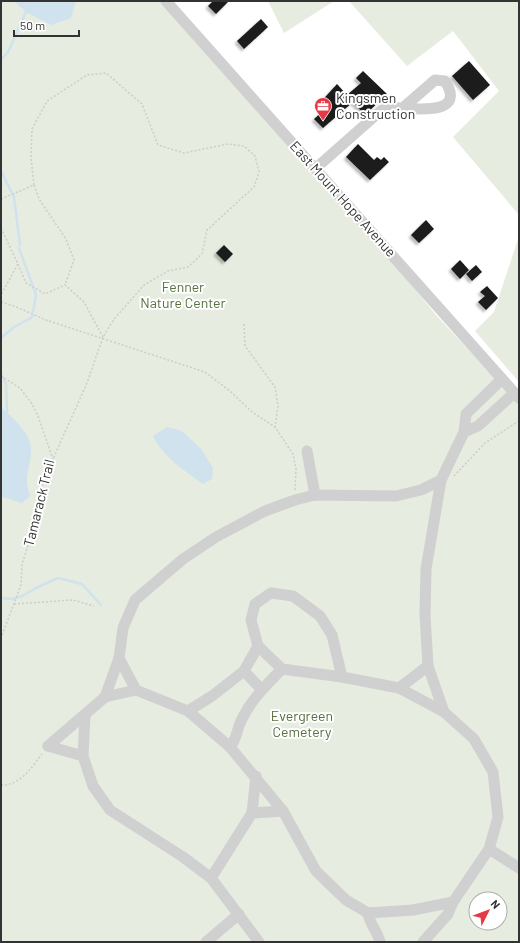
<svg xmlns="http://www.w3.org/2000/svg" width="520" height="943" font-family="Barlow,sans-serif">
<defs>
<filter id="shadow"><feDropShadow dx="-2.5" dy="2.5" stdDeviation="1" flood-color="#0004"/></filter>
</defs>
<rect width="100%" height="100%" fill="#fff"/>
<g fill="#e6ecdf" fill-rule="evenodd">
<path d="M 1,1 L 165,1 L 316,168 L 436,315 L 519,404 L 519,942 L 1,942 ZM 476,899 L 500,899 L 500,923 L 476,923 Z"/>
<path d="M 268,1 L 334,1 L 284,33 Z"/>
<path d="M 349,1 L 519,1 L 519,215 L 453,137 L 499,91 L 453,31 L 407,66 Z"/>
<path d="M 519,236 L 519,382 L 475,331 L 494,312 Z"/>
</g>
<g fill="#cfe2ee">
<path d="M 14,1 L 76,1 L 71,18 L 51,25 L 26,12 Z"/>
<path d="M 1,407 C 12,418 31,432 31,449 C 31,469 23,474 30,496 L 22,503 L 2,497 L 1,494 Z"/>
<path d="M 167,427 L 182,431 L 201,449 L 213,468 L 212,479 L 203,484 C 185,471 163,457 153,436 Z"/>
</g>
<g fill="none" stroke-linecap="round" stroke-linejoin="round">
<g stroke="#cfe2ee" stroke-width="2.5">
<path d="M 1,60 L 8,52 L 26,12"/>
<path d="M 1,171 L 14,197 L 20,245"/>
<path d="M 19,248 L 36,295 L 33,312"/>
<path d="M 1,338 L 14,327 L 31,318 L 33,315"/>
<path d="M 1,374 L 6,384 L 7,412"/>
<path d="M 1,598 L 12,599 L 22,596 L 36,588 L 58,578 L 82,584 L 101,605"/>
</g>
</g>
<g fill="#1a1a1a" filter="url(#shadow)">
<path d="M 213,1 L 229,1 L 216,14 L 208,6 Z"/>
<path d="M 261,19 L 268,27 L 244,49 L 237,41 Z"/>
<path d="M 469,61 L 490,85 L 473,100 L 452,76 Z"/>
<path d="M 363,71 L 387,94 L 365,115 L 353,102 L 323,128 L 314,119 L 323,111 L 318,105 L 337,84 L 347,95 L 361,83 L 356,78 Z"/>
<path d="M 358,144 L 374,160 L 377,157 L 381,160 L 384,157 L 389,162 L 370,180 L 346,157 Z"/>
<path d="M 426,220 L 434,229 L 419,243 L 411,235 Z"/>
<path d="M 224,245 L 233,254 L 225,262 L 216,253 Z"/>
<path d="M 460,260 L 469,270 L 460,279 L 451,269 Z"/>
<path d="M 476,265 L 482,272 L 472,281 L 466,274 Z"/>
<path d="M 487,286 L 498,298 L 486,310 L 478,302 L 485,296 L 480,292 Z"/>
</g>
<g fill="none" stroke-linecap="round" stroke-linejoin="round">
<g stroke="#cdcdcd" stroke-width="1.5" stroke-dasharray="2 2" stroke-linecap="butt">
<path d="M 34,185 L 39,199 L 66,239 L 74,260 L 65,285"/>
<path d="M 1,199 L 34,185 L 31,158 L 32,129 L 47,101 L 87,75 L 106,73 L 142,104 L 158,145 L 184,153 L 228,144 L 244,146 L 255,156 L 259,172 L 254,187 L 207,230 L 202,254 L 188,267 L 168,271 L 144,285 L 114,319 L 103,337 L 87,383 L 53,459"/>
<path d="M 1,228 L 18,264 L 1,295"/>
<path d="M 18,264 L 26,283 L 45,294 L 65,285 L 84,302 L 103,337"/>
<path d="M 1,302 L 14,306 L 46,320 L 205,372 L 230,391 L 252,412 L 275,427 L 293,454 L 296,469 L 295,490"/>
<path d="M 244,324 L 245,346 L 275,387 L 278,406 L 275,427"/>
<path d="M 1,376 L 20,388 L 32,404 L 38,416 L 53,459 L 40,492 L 39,512 L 22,564 L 21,585 L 1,638"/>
<path d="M 454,476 L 485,443 L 519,421"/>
<path d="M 14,604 L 73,600 L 94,606"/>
<path d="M 1,785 C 20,786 32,767 42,754"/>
</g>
<g stroke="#d0d0d0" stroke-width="11">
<path d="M 166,1 L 519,398"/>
<path d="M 316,168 L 385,107 C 403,107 470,120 445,81 L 435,80 L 404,107"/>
<path d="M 464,432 L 478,426 L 514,393"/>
<path d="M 307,451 L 315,495"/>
<path d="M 119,658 L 136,690 L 188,711 L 230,747 L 283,811 L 316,871 L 346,900 L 368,913 L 413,910 L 453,902"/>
<path d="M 244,671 L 261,689"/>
<path d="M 342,677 L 282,669 L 258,646 L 251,620 L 255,604 L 271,593 L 293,596 L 320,616 L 332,635 L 342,677 L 399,688 L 444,712"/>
<path d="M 399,688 L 428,666"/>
<path d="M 105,697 L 136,690"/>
<path d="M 188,711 L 212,696 L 244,671 L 258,646"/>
<path d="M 85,716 L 83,756 L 93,786 L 110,810 L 183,857 L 211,878 L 259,942"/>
<path d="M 48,746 L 105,697 L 119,658 L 123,628 L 135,600 L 183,559 L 216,537 L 265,511 L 295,500 L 315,495 L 396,496 L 421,490 L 441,480 L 464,432 L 466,414 L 502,379"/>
<path d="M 48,746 L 83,756"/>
<path d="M 230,747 C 238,737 236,731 241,721 C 250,701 266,685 282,669"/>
<path d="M 252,813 L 283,811"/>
<path d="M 489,849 L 519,868"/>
<path d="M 211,878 L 252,813 L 256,776"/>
<path d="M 368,913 C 369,923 378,932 380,942"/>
<path d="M 206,942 L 239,914"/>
<path d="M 423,942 L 448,914 L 453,902 L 489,849 L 498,817 L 493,772 L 474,739 L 444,712 L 428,666 L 425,615 L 426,569 L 441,480"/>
</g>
</g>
<defs>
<symbol id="office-pin" viewBox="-11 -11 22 30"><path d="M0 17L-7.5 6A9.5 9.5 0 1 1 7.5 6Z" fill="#e63946" stroke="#fff"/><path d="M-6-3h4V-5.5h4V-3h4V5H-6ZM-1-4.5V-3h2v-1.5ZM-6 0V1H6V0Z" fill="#fff"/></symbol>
</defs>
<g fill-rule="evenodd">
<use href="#office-pin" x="313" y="96" width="20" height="27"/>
</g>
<g text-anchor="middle" stroke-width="4" stroke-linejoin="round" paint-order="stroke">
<g font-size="14" fill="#333" stroke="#fff" text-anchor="start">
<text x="336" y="103">Kingsmen<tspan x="336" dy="16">Construction</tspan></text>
</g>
<g font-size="14" fill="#333" stroke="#fff">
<text transform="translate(343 199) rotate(48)" y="5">East Mount Hope Avenue</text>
<text transform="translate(39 503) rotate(-76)" y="5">Tamarack Trail</text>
</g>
<g font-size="14" fill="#56703f" stroke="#fff">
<text x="183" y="292">Fenner<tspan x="183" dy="16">Nature Center</tspan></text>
<text x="302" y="721">Evergreen<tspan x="302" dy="16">Cemetery</tspan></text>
</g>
</g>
<rect width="520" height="943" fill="none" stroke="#333333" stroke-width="4"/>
<g transform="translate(488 911) rotate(48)"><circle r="19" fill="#ffffff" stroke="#adadad"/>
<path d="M0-3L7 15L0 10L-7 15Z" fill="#e63946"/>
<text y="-6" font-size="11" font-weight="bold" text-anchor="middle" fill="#333333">N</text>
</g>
<path d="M14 30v6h65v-6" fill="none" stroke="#333333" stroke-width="2"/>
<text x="20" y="30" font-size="12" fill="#333333" stroke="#ffffff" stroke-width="3" paint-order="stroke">50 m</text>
</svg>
